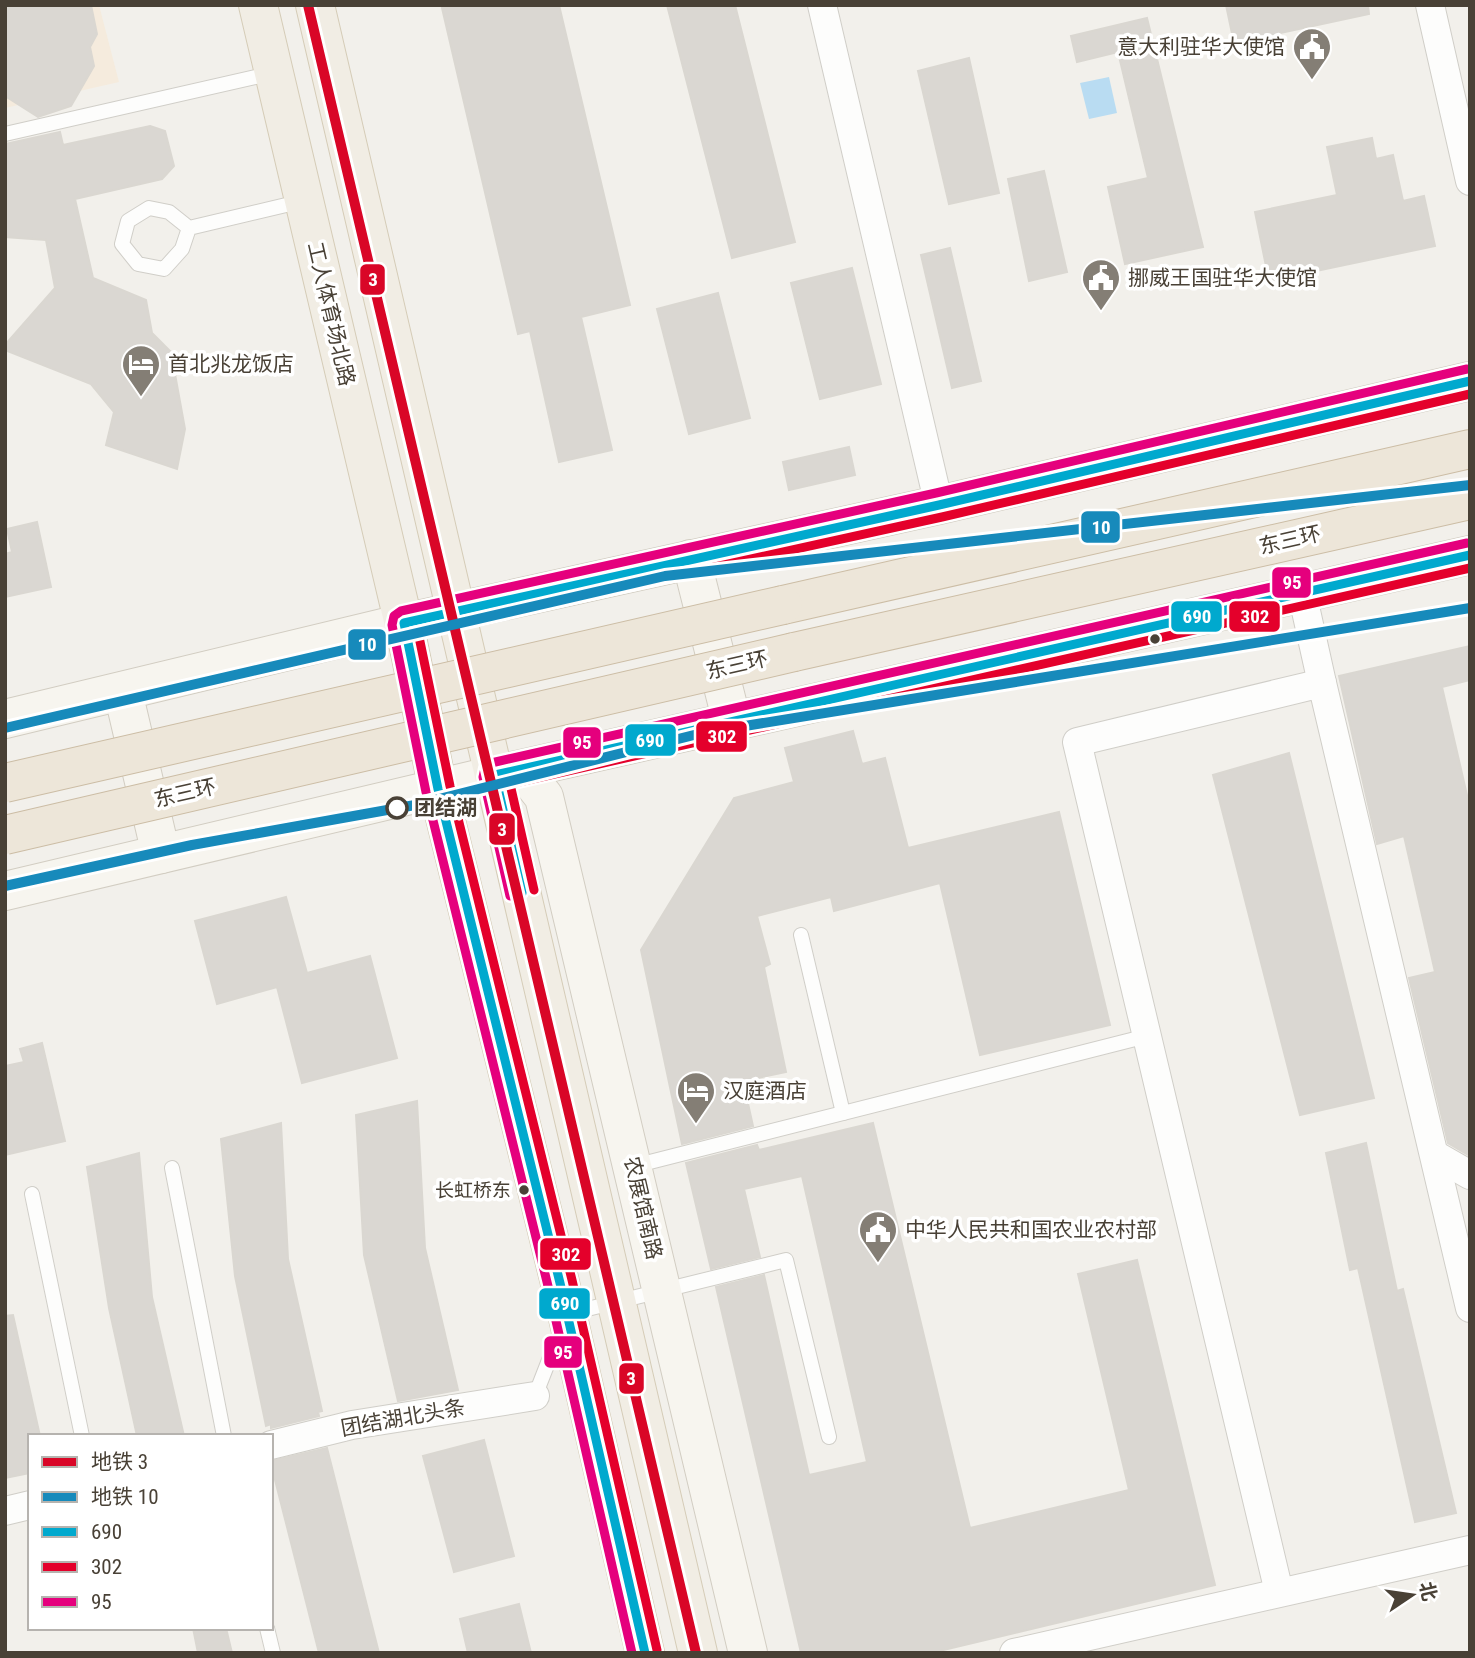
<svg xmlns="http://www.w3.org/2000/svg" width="1475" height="1658" font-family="'Roboto Condensed','Noto Sans SC',sans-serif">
<rect width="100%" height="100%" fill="#f2f0eb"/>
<path fill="#f5ebdd" d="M 5,5 L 99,5 L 119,82 L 5,108 Z"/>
<path fill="#b9dcf2" d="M 1109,77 L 1117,113 L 1089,119 L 1080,83 Z"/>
<g fill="#dad7d2" stroke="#dad7d1" stroke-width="2">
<path d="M 5,5 L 91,5 L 97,34 L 90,47 L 94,66 L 71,106 L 38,117 L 5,96 Z"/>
<path d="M 455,5 L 559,5 L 630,305 L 581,317 L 612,450 L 559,462 L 530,331 L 518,334 L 442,8 Z"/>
<path d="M 667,5 L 735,5 L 795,242 L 732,258 Z"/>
<path d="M 1226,5 L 1368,5 L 1369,14 L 1234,43 Z"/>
<path d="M 1147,18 L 1203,247 L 1125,264 L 1108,187 L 1148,178 L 1118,52 L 1077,62 L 1071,36 Z"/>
<path d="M 969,58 L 999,193 L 949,204 L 918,71 Z"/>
<path d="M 150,126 L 165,131 L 174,166 L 162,179 L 75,199 L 93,278 L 146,300 L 152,333 L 171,352 L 185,429 L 177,469 L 106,445 L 114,412 L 91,384 L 5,350 L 5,345 L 55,288 L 46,240 L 5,237 L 5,144 L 60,132 L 63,145 Z"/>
<path d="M 1372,138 L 1376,159 L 1393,155 L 1403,201 L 1424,196 L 1435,246 L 1269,281 L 1255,212 L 1337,195 L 1327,147 Z"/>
<path d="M 1044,171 L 1067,272 L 1029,281 L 1008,179 Z"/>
<path d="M 950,248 L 981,381 L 952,388 L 921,255 Z"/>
<path d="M 852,268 L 881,384 L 820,399 L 791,283 Z"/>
<path d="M 718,293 L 750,418 L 689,434 L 657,309 Z"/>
<path d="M 849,447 L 855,475 L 789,490 L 783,462 Z"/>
<path d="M 37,522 L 51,587 L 5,597 L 5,554 L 12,552 L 7,529 Z"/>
<path d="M 1470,646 L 1470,680 L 1442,687 L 1470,808 L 1470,1156 L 1448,1143 L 1409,978 L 1435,972 L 1404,836 L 1377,844 L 1339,676 Z"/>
<path d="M 853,731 L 862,764 L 885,758 L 908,848 L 1059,812 L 1110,1025 L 980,1055 L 940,883 L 834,911 L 831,897 L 757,916 L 770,964 L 764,967 L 786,1072 L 743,1081 L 753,1126 L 682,1144 L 641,950 L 734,798 L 794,782 L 785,748 Z"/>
<path d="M 1289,753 L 1374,1098 L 1300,1115 L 1213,775 Z"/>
<path d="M 286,897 L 307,973 L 370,956 L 397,1058 L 302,1083 L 277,987 L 217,1004 L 195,921 Z"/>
<path d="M 42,1043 L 65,1141 L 5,1155 L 5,1066 L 24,1062 L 20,1049 Z"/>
<path d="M 417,1101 L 425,1248 L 458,1390 L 398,1401 L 364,1255 L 356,1115 Z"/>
<path d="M 281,1123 L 288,1259 L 322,1411 L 318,1412 L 319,1416 L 271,1428 L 271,1424 L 266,1426 L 235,1276 L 221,1139 Z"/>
<path d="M 873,1123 L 970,1528 L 1129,1490 L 1078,1274 L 1137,1260 L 1215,1585 L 931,1653 L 801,1653 L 716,1287 L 764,1275 L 809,1475 L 867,1462 L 802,1176 L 744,1189 L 760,1257 L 711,1269 L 686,1163 L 757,1145 L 759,1150 Z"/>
<path d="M 1366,1143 L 1397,1291 L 1403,1289 L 1456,1513 L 1415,1522 L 1358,1268 L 1350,1270 L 1326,1153 Z"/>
<path d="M 139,1153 L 152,1297 L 184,1436 L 137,1436 L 109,1308 L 87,1167 Z"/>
<path d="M 13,1315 L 40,1436 L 30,1436 L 30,1473 L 5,1478 L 5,1316 Z"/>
<path d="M 484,1440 L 514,1556 L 454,1572 L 423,1456 Z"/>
<path d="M 327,1448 L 379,1653 L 319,1653 L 271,1464 L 271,1461 Z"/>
<path d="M 519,1604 L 531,1653 L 468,1653 L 460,1619 Z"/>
<path d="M 193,1628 L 226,1628 L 232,1653 L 198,1653 Z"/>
</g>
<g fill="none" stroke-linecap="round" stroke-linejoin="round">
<defs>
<g id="lane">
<path d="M 5,134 L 273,73"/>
<path d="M 189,228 L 182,249 L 164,269 L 138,264 L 122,244 L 128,221 L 149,208 L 169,212 L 189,228 L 303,201"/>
<path d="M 801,935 L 843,1113"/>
<path d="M 634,1166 L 1147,1036"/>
<path d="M 172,1168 L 224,1436"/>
<path d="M 32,1194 L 82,1436"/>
<path d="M 535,1396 L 567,1314 L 786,1260 L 829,1437"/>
<path d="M 267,1628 L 273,1653"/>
</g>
<g id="street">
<path d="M 822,5 L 939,505"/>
<path d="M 1430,5 L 1470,181"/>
<path d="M 1302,593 L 1322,683"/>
<path d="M 1435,1155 L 1470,1175"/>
<path d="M 271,1445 L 352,1425 L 535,1396"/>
<path d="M 5,1511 L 30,1505"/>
<path d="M 1279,1592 L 1077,742 L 1322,683 L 1470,1308"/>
<path d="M 1014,1653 L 1470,1550"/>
</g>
<g id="secondary">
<path d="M 691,559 L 732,722"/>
<path d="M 123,692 L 161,854"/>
<path d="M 5,719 L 404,623 L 939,505 L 1470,381"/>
<path d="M 523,770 L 544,797 L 748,1653"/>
<path d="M 5,891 L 495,775 L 1470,555"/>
</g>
<g id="primary">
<path d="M 258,5 L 406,633 L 438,789 L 560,1283 L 645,1653"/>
<path d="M 315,5 L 698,1653"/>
</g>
<g id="highway">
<path d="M 783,605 L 1470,449"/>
<path d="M 794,652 L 1470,500"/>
</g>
</defs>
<use href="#lane" stroke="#d0cec8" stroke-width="16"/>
<use href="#street" stroke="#d0cec8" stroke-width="30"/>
<use href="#secondary" stroke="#d2cdc2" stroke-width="40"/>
<use href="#primary" stroke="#d5ccb7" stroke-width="40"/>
<use href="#highway" stroke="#ccbda5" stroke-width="40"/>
<use href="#lane" stroke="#fdfdfc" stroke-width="14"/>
<use href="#street" stroke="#fdfdfc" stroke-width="28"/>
<use href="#secondary" stroke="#f7f5ef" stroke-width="38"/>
<use href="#primary" stroke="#f1ede4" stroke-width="38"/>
<use href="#highway" stroke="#ede6d9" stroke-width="38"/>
<defs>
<g id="highway-bridge">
<path d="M 5,783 L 783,605"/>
<path d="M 5,835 L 794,652"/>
</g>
</defs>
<use href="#highway-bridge" stroke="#ccbda5" stroke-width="40" stroke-linecap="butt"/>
<use href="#highway-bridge" stroke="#ede6d9" stroke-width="38"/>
<defs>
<g id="bus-1">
<path d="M 522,893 L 495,775 L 1470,555"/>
<path d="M 645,1653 L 560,1283 L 438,789 L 404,623 L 939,505 L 1470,381"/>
</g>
<g id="bus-2">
<path d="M 534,890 L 510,784 L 1470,568"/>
<path d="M 657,1650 L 572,1280 L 450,786 L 418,632 L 942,517 L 1470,394"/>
</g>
<g id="bus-3">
<path d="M 510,896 L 483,777 L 485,768 L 491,763 L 1467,543"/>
<path d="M 632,1653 L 548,1286 L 426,792 L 392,625 L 394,616 L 401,611 L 936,493 L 1467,369"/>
</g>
</defs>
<use href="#bus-1" stroke="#fff" stroke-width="14"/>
<use href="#bus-2" stroke="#fff" stroke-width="14"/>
<use href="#bus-3" stroke="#fff" stroke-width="14"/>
<use href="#bus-1" stroke="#00a9ce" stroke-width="9"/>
<use href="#bus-2" stroke="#e4002b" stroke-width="9"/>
<use href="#bus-3" stroke="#e5007d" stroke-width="9"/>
<defs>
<path id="metro-1" d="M 308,5 L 696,1653"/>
<g id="metro-2">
<path d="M 5,728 L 665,576 L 1470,485"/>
<path d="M 5,886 L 192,845 L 415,805 L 702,733 L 1470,608"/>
</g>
</defs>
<use href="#metro-1" stroke="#fff" stroke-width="16"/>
<use href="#metro-2" stroke="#fff" stroke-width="16"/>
<use href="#metro-1" stroke="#d90627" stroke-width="10"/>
<use href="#metro-2" stroke="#178abb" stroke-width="10"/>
</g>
<defs>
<symbol id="civic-pin" viewBox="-11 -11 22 30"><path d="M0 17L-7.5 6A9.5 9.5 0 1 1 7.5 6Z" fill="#847e75" stroke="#fff"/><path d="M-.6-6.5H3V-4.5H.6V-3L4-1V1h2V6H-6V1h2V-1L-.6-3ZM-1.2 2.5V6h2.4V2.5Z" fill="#fff"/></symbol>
<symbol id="hotel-pin" viewBox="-11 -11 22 30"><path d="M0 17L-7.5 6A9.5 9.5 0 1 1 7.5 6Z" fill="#847e75" stroke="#fff"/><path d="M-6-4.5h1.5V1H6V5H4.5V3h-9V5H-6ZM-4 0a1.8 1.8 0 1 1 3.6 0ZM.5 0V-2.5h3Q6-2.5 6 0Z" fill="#fff"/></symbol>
</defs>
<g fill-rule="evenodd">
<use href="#civic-pin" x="1290" y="25" width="44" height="60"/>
<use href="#civic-pin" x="1079" y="256" width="44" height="60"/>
<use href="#hotel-pin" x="119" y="342" width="44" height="60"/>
<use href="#hotel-pin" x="674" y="1069" width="44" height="60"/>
<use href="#civic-pin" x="856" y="1208" width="44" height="60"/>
</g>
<g fill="#494136" stroke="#fff" stroke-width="2.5">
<circle cx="1155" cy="639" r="6"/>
<circle cx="524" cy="1190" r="6"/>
</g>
<circle fill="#fff" stroke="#494136" stroke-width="3.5" cx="397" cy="808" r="10"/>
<g text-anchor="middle" stroke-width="7" stroke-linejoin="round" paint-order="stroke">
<g font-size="19" fill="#494136" stroke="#fff" text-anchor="end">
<text x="511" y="1197">长虹桥东</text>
</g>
<g font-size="21" fill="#494136" stroke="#fff" text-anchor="start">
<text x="1285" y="54" text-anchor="end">意大利驻华大使馆</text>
<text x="1128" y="285">挪威王国驻华大使馆</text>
<text x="168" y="371">首北兆龙饭店</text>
<text x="723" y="1098">汉庭酒店</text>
<text x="905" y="1237">中华人民共和国农业农村部</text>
</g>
<g font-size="21" fill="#494136" stroke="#fff">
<text transform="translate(331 314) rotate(77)" y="7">工人体育场北路</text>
<text transform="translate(1290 540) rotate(-13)" y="7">东三环</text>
<text transform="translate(737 665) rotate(-13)" y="7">东三环</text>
<text transform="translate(185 793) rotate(-13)" y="7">东三环</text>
<text transform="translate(643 1208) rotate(77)" y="7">农展馆南路</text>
<text transform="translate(403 1418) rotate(-10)" y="7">团结湖北头条</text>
</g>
<g font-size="21" font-weight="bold" fill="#494136" stroke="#fff" text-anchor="start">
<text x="414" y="815">团结湖</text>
</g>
</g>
<g stroke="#fff" stroke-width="2.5">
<rect x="359" y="263" width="27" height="33" rx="7" fill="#d90627"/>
<rect x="1080" y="510" width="41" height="34" rx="7" fill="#178abb"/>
<rect x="1271" y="566" width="41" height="33" rx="7" fill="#e5007d"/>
<rect x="1228" y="600" width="53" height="33" rx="7" fill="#e4002b"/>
<rect x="1170" y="600" width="53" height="33" rx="7" fill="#00a9ce"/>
<rect x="347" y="628" width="40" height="33" rx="7" fill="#178abb"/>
<rect x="695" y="720" width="53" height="33" rx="7" fill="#e4002b"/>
<rect x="624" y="723" width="53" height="34" rx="7" fill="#00a9ce"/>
<rect x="562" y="726" width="40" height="33" rx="7" fill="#e5007d"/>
<rect x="488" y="812" width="28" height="34" rx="7" fill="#d90627"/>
<rect x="539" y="1237" width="53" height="34" rx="7" fill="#e4002b"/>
<rect x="538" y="1287" width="53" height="33" rx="7" fill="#00a9ce"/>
<rect x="543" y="1335" width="40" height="34" rx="7" fill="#e5007d"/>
<rect x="618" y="1362" width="27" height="33" rx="7" fill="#d90627"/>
</g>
<g font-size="19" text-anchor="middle" font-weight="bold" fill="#fff">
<text x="373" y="286">3</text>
<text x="1101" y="534">10</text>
<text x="1292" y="589">95</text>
<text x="1255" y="623">302</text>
<text x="1197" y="623">690</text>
<text x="367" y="651">10</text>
<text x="722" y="743">302</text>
<text x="650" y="747">690</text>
<text x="582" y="749">95</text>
<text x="502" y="836">3</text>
<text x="566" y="1261">302</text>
<text x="565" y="1310">690</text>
<text x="563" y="1359">95</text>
<text x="631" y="1385">3</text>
</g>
<rect width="1475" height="1658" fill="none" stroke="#494136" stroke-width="14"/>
<rect x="28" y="1434" width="245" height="196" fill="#ffffff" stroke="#b6b3af" stroke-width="2"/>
<rect x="42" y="1457" width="35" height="10" fill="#d90627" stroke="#b6b3af" stroke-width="2"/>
<text x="91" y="1469" font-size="21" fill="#494136">地铁 3</text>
<rect x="42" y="1492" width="35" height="10" fill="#178abb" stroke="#b6b3af" stroke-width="2"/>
<text x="91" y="1504" font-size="21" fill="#494136">地铁 10</text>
<rect x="42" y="1527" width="35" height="10" fill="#00a9ce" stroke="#b6b3af" stroke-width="2"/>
<text x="91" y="1539" font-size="21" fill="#494136">690</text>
<rect x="42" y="1562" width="35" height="10" fill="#e4002b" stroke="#b6b3af" stroke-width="2"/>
<text x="91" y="1574" font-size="21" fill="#494136">302</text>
<rect x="42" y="1597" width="35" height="10" fill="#e5007d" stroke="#b6b3af" stroke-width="2"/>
<text x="91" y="1609" font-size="21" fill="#494136">95</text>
<g transform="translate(1412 1595) rotate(77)" stroke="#ffffff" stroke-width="5" paint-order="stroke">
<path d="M0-5L12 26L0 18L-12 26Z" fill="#494136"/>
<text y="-10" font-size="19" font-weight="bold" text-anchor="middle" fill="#494136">北</text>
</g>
</svg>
